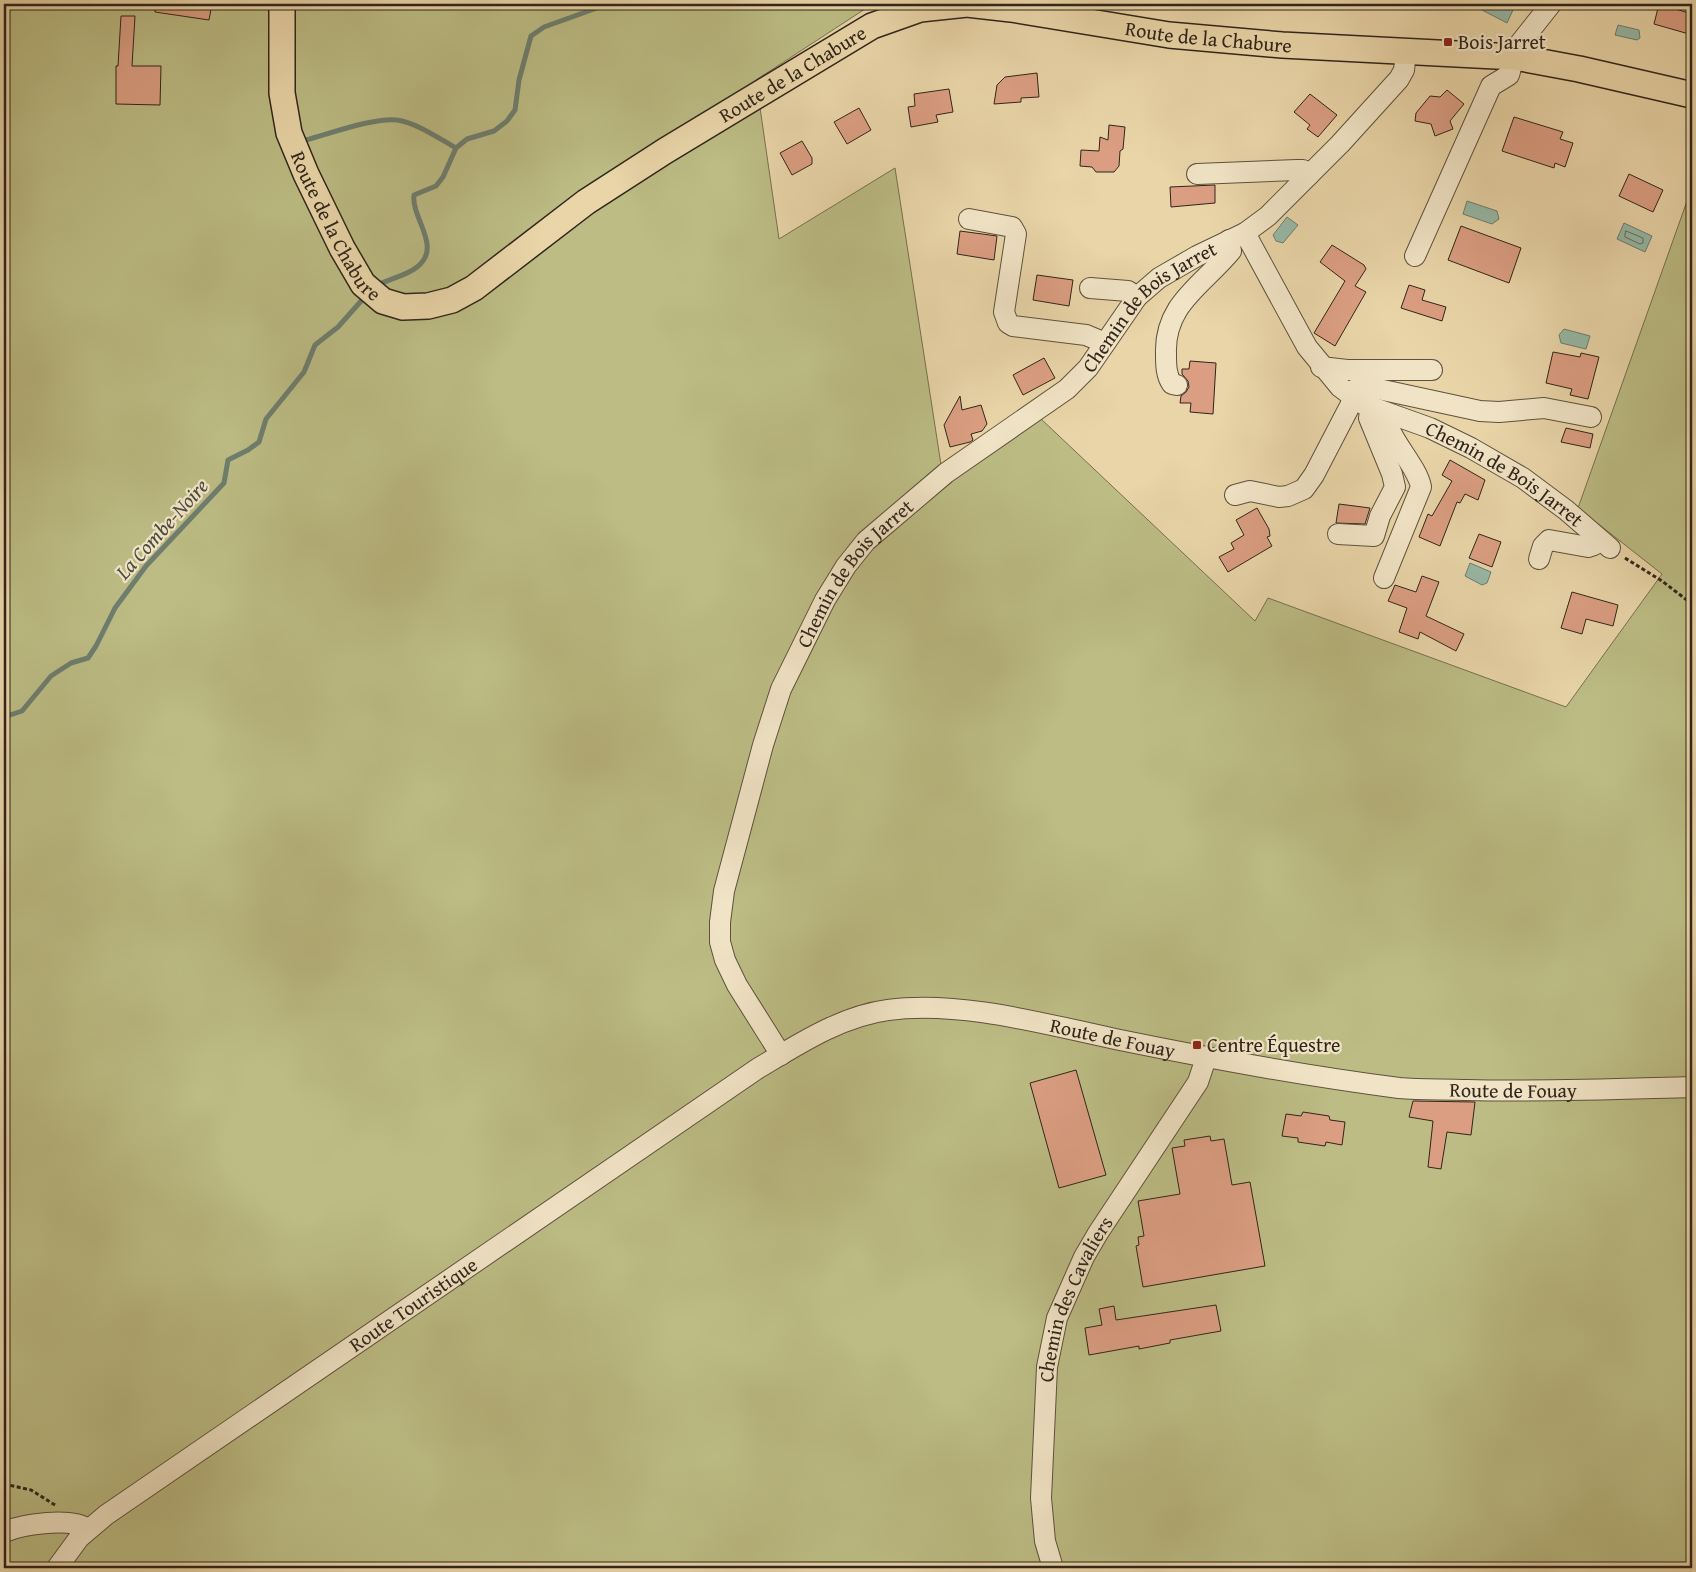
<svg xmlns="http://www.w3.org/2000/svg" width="1696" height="1572" font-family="'Gentium Book Plus',serif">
<rect width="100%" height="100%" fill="#e9d5a8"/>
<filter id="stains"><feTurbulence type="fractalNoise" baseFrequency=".004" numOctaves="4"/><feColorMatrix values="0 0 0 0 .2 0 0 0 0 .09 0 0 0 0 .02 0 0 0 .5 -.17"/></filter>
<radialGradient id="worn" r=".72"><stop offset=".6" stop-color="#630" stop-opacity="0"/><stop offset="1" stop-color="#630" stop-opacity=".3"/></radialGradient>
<path fill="#bcbc84" stroke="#767050" d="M 4,4 L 877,4 L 868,7 L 756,80 L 779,239 L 895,168 L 944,484 L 1040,418 L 1255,621 L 1268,598 L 1566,707 L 1662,574 L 1578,508 L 1692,187 L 1692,1568 L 4,1568 Z"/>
<g fill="#97b9a7" stroke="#6e7e6f">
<path d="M 1482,4 L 1501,4 L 1513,10 L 1507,23 L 1482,10 L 1484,7 Z"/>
<path d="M 1618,25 L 1639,30 L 1640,38 L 1637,40 L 1615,35 Z"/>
<path d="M 1467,201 L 1497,211 L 1499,219 L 1492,224 L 1463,214 Z"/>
<path d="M 1287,217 L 1298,225 L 1283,243 L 1276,241 L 1273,235 Z"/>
<path d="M 1624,223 L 1652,236 L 1645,252 L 1617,239 Z"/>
<path d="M 1564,329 L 1590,336 L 1586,349 L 1561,343 L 1559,335 Z"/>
<path d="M 1470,563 L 1491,572 L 1487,583 L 1482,585 L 1465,576 Z"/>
</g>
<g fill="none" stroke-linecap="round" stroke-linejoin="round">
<path stroke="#646f61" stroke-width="1" d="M 1626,231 L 1643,238 L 1643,243 L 1640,244 L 1625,237 Z"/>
<g stroke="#6e7e6f" stroke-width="5">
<path d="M 306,140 C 329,134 375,117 397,120 C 415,122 440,139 456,148"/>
<path d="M 378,285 C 391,278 406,276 417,267 C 443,247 411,218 414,195 L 436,186 L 443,177 L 456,148 L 467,139 L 494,131 L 507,121 L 515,110 L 519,80 L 531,36 L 544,27 L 608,4"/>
<path d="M 4,717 L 22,711 L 51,676 L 71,663 L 88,658 L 96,646 L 115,608 L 146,566 L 224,483 L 228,460 L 248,450 L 259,442 L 266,419 L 304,372 L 315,345 L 338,327 L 362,300"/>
</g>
</g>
<g fill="#db9e82" stroke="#30251b">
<path d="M 155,4 L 212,4 L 209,20 L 155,12 Z"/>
<path d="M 1659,4 L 1692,14 L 1689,34 L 1654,24 Z"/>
<path d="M 121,16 L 135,16 L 132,66 L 161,66 L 160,105 L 116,104 L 116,66 L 118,66 Z"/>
<path d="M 1037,73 L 1039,97 L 1021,98 L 1021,102 L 994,104 L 997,85 L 1005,77 Z"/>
<path d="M 949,89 L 953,112 L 936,115 L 938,122 L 911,127 L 908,107 L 915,106 L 914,94 Z"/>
<path d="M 1447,90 L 1464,104 L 1450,121 L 1453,129 L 1435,136 L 1431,124 L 1415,121 L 1416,113 L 1430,96 L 1440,97 Z"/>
<path d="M 1310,94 L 1337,115 L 1318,137 L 1307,129 L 1310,125 L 1294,112 Z"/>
<path d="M 859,108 L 871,130 L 847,144 L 834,122 Z"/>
<path d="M 1514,117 L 1563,132 L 1560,139 L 1573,143 L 1565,167 L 1555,163 L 1554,168 L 1502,151 Z"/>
<path d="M 1109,125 L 1125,127 L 1123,149 L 1120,151 L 1119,166 L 1114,172 L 1096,172 L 1092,167 L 1080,166 L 1081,150 L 1099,151 L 1100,137 L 1108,140 Z"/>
<path d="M 802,141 L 812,158 L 812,164 L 792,175 L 780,153 Z"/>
<path d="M 1629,174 L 1663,190 L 1653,212 L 1619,196 Z"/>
<path d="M 1215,185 L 1215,203 L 1171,207 L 1170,187 Z"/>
<path d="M 1461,226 L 1521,248 L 1509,283 L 1448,260 Z"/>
<path d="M 960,231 L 997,236 L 994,260 L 957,254 Z"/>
<path d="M 1332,245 L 1364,265 L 1366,269 L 1355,286 L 1366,292 L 1335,346 L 1314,333 L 1345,281 L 1320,262 Z"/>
<path d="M 1037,275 L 1073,280 L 1069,306 L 1033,300 Z"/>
<path d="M 1409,285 L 1425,290 L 1422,300 L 1446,307 L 1442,321 L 1401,308 Z"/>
<path d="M 1553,352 L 1580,357 L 1581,353 L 1599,357 L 1588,399 L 1570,395 L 1572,389 L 1546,383 Z"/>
<path d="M 1044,358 L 1055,378 L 1023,395 L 1013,375 Z"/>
<path d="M 1190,361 L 1216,363 L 1213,414 L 1190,412 L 1191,403 L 1180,403 L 1181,396 L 1186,392 L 1189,387 L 1188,381 L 1182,374 L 1182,369 L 1189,369 Z"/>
<path d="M 960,396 L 962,410 L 981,405 L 987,424 L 982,431 L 971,434 L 973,440 L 970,442 L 950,447 L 944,425 Z"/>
<path d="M 1566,428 L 1593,434 L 1590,448 L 1561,442 Z"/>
<path d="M 1450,460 L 1485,480 L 1478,500 L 1465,494 L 1460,503 L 1457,502 L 1440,546 L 1419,537 L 1428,514 L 1432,516 L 1452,481 L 1442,475 Z"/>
<path d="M 1339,504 L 1370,508 L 1365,524 L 1336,523 Z"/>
<path d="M 1257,508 L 1269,529 L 1270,536 L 1267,537 L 1272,546 L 1228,572 L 1219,557 L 1234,549 L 1231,543 L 1244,535 L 1236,520 Z"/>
<path d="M 1479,534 L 1501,542 L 1492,567 L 1469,558 Z"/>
<path d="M 1422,576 L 1439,582 L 1426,616 L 1464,634 L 1456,651 L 1420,632 L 1418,639 L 1399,632 L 1407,608 L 1388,601 L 1395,585 L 1416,592 Z"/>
<path d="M 1572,592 L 1618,605 L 1613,626 L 1586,619 L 1582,634 L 1561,628 Z"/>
<path d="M 1076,1070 L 1106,1175 L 1059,1188 L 1030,1083 Z"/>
<path d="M 1413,1101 L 1475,1102 L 1471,1135 L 1447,1132 L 1441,1169 L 1428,1167 L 1433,1121 L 1409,1117 Z"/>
<path d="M 1303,1112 L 1329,1116 L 1330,1120 L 1345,1122 L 1342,1145 L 1326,1142 L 1325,1146 L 1298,1142 L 1298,1138 L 1282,1136 L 1286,1114 L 1301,1116 Z"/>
<path d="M 1210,1136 L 1211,1141 L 1224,1139 L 1232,1185 L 1250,1182 L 1265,1266 L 1143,1287 L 1136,1246 L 1139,1245 L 1138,1237 L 1144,1236 L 1138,1201 L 1180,1194 L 1172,1148 L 1185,1146 L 1184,1140 Z"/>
<path d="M 1216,1305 L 1221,1331 L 1170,1340 L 1170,1343 L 1139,1349 L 1139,1346 L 1089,1355 L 1085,1328 L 1102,1325 L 1099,1309 L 1114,1306 L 1116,1320 Z"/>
</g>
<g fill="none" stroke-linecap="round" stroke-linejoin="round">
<defs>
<g id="minor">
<path d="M 1197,174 L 1297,170 L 1303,170 L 1309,175"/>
<path d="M 969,219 L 1012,227 L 1016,234 L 1004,312 L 1008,323 L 1013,326 L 1086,335 L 1105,343"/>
<path id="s1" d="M 1245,233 L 1307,347 L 1340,387 L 1363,404 L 1430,428 L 1471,448 L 1523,478 L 1566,510 L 1610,548"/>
<path d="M 1415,256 L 1491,86 L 1509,75 L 1517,47 L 1551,4"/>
<path d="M 1090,288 L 1128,291 L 1137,297"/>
<path d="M 1321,367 L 1347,370 L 1432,370"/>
<path d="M 1177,385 L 1172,384 C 1166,375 1166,365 1166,354 C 1164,304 1203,285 1231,251 L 1229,240"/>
<path d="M 1348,393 L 1359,387 L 1369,387 L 1480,411 L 1499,412 L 1544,408 L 1591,417"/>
<path d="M 1235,495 L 1250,491 L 1279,497 L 1288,496 L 1304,489 L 1314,475 L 1354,398"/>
<path d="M 1338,534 L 1374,536 L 1380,516 L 1395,487 L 1392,474 L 1369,418 L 1371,407"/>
<path d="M 1539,559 L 1543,546 L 1549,540 L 1588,547 L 1594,545 L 1598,540"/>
<path d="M 1384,578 L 1421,487 C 1417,464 1383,434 1387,413"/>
<path id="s2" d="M 781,1055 L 737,985 L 725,960 L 720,942 L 720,922 L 724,891 L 763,745 L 781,689 L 825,600 L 846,566 L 866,541 L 946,473 L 1067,389 L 1088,368 L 1137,297 L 1159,278 L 1197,256 L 1245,233 L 1268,216 L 1340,144 L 1399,79 L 1404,70 L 1406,53"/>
<path d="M 4,1532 C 23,1524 71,1517 88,1529"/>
<path id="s3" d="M 57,1568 L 79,1538 L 106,1515 L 757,1069 C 797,1045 841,1016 888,1010 C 961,1000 1048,1025 1120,1040 C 1213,1059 1305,1076 1399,1088 C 1421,1090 1444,1089 1467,1090 C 1542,1092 1617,1089 1692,1087"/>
<path id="s4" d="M 1053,1568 L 1045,1541 L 1041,1498 L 1047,1367 L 1057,1318 L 1084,1257 L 1098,1233 L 1198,1082 L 1206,1058"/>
</g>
<g id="major">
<path id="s5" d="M 282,4 L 282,93 L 289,133 L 306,174 L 342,248 L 363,284 L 383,301 L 403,307 L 428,306 L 452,300 L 474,288 L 586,202 L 665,151 L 872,26 L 920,9 L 967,4 L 1011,9 L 1169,35 L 1282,45 L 1515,57 L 1579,69 L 1692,95"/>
</g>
</defs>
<use href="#minor" stroke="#5e513e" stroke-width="22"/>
<use href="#major" stroke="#30251b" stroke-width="28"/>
<g stroke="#30251b" stroke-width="3" stroke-dasharray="4 2.5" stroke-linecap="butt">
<path d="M 1625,558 L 1662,581 L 1692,604"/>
<path d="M 4,1484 L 31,1490 L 55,1505"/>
</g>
<use href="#minor" stroke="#f1e4c6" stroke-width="20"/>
<use href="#major" stroke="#e9d5a8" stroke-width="25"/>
</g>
<g fill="#8f2418" stroke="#f1e4c6" stroke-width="2">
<rect x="1443" y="37" width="10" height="10" rx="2.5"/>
<rect x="1192" y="1040" width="10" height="10" rx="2.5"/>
</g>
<g text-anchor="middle" stroke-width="4.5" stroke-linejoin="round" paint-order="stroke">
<g font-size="20" fill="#30251b" stroke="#f1e4c6">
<text dy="7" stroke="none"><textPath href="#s5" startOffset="1239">Route de la Chabure</textPath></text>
<text dy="7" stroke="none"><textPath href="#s5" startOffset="804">Route de la Chabure</textPath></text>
<text dy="7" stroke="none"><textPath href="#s5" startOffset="234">Route de la Chabure</textPath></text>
<text dy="7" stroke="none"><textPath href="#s2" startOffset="932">Chemin de Bois Jarret</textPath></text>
<text dy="7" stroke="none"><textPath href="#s1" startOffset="369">Chemin de Bois Jarret</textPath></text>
<text dy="7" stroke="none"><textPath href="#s2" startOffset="529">Chemin de Bois Jarret</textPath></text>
<text dy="7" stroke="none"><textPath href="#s3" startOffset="1234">Route de Fouay</textPath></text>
<text dy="7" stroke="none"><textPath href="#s3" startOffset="1639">Route de Fouay</textPath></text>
<text dy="7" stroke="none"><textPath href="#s4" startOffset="276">Chemin des Cavaliers</textPath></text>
<text dy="7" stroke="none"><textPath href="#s3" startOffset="445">Route Touristique</textPath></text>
</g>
<g font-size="20" fill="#30251b" stroke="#f1e4c6" text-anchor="start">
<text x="1458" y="49">Bois Jarret</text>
<text x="1207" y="1052">Centre Équestre</text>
</g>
<g font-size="21" font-style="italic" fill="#4a4a3e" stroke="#f1e4c6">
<text transform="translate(162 529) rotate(-48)" y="7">La Combe-Noire</text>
</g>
</g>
<rect width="1696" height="1572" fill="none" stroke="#e9d5a8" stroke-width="20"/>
<rect x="5" y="5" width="1686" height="1562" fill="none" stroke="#30251b" stroke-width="2.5"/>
<rect x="10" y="10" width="1676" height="1552" fill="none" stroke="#30251b"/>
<rect width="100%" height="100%" filter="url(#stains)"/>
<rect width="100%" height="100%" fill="url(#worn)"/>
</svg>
